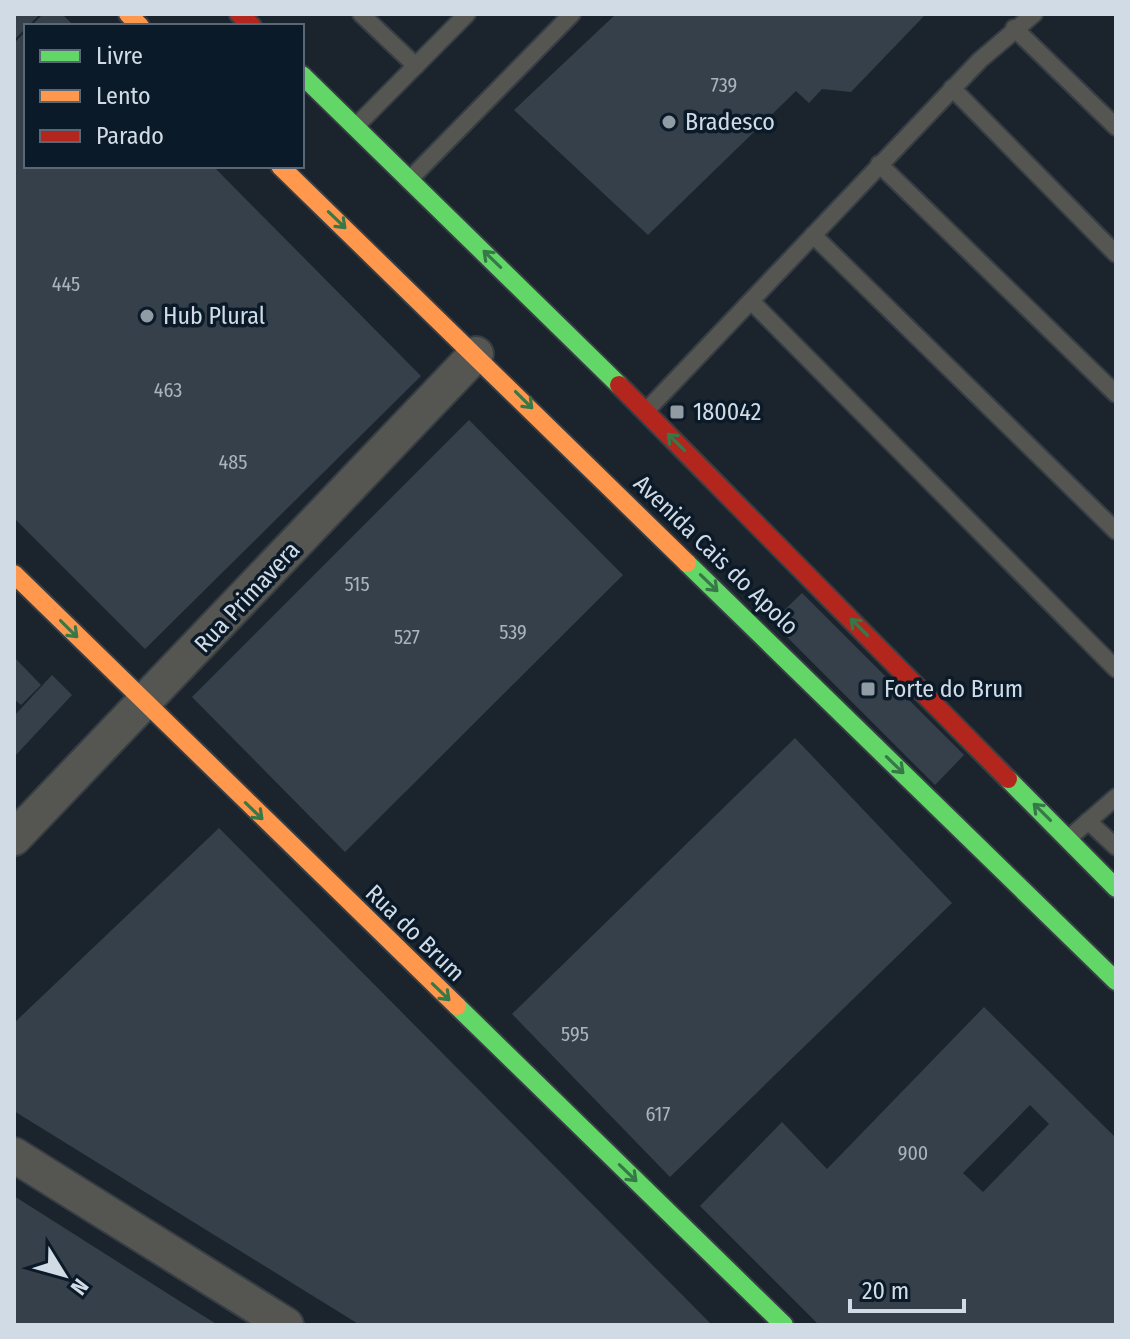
<svg xmlns="http://www.w3.org/2000/svg" width="1130" height="1339" font-family="'Fira Sans Condensed',sans-serif">
<rect width="100%" height="100%" fill="#1b242c"/>
<g fill="#35404a" fill-rule="evenodd">
<path d="M 14,14 L 40,14 L 14,40 Z"/>
<path d="M 43,14 L 62,14 L 74,26 L 31,26 Z"/>
<path d="M 616,14 L 926,14 L 851,92 L 822,89 L 809,103 L 796,91 L 648,235 L 514,110 Z"/>
<path d="M 26,31 L 26,166 L 213,166 L 421,376 L 145,649 L 14,518 L 14,43 Z"/>
<path d="M 469,420 L 623,575 L 345,852 L 192,697 Z"/>
<path d="M 802,593 L 964,755 L 935,785 L 772,622 Z"/>
<path d="M 14,657 L 41,685 L 21,705 L 14,699 Z"/>
<path d="M 52,675 L 72,695 L 14,757 L 14,716 Z"/>
<path d="M 795,738 L 952,903 L 670,1177 L 512,1014 Z"/>
<path d="M 219,828 L 712,1325 L 360,1325 L 14,1111 L 14,1023 Z"/>
<path d="M 984,1007 L 1116,1138 L 1116,1325 L 819,1325 L 700,1206 L 782,1122 L 827,1169 ZM 1030,1105 L 1049,1124 L 983,1192 L 963,1173 Z"/>
<path d="M 14,1196 L 181,1302 L 218,1325 L 14,1325 Z"/>
</g>
<g fill="none" stroke-linecap="round" stroke-linejoin="round">
<defs>
<g id="lane">
<path d="M 361,14 L 416,66"/>
<path d="M 1014,28 L 1116,127"/>
<path d="M 952,88 L 1116,254"/>
<path d="M 357,125 L 467,14"/>
<path d="M 879,164 L 1116,394"/>
<path d="M 411,178 L 572,14"/>
<path d="M 813,235 L 1116,531"/>
<path d="M 751,301 L 1116,669"/>
<path d="M 647,410 L 980,60 L 1034,14"/>
<path d="M 1088,821 L 1116,847"/>
<path d="M 1069,838 L 1116,797"/>
</g>
<g id="street">
<path d="M 14,838 L 476,354"/>
<path d="M 14,1155 L 286,1325"/>
</g>
<g id="fast">
<path d="M 302,75 L 619,385"/>
<path d="M 687,563 L 1116,981"/>
<path d="M 1008,779 L 1116,888"/>
<path d="M 457,1006 L 784,1325"/>
</g>
<g id="slow">
<path d="M 128,14 L 140,26"/>
<path d="M 280,166 L 687,563"/>
<path d="M 14,574 L 457,1006"/>
</g>
<g id="jam">
<path d="M 239,14 L 252,26"/>
<path d="M 619,385 L 1008,779"/>
</g>
</defs>
<use href="#lane" stroke="#363e44" stroke-width="20"/>
<use href="#street" stroke="#363e44" stroke-width="38"/>
<use href="#fast" stroke="#363e44" stroke-width="22"/>
<use href="#slow" stroke="#363e44" stroke-width="22"/>
<use href="#jam" stroke="#363e44" stroke-width="22"/>
<use href="#lane" stroke="#555551" stroke-width="16"/>
<use href="#street" stroke="#555551" stroke-width="34"/>
<use href="#fast" stroke="#63d668" stroke-width="18"/>
<use href="#slow" stroke="#ff974d" stroke-width="18"/>
<use href="#jam" stroke="#b3261e" stroke-width="18"/>
</g>
<defs><path id="oneway-shaft" d="M-6 0H5M1.5-3L5.5 0L1.5 3" fill="none" stroke-width="1.6" stroke-linecap="round" stroke-linejoin="round" transform="scale(2)"/></defs>
<g stroke="#377848">
<use href="#oneway-shaft" transform="translate(337 220) rotate(44)"/>
<use href="#oneway-shaft" transform="translate(492 259) rotate(-136)"/>
<use href="#oneway-shaft" transform="translate(524 400) rotate(45)"/>
<use href="#oneway-shaft" transform="translate(676 442) rotate(-135)"/>
<use href="#oneway-shaft" transform="translate(709 583) rotate(44)"/>
<use href="#oneway-shaft" transform="translate(859 627) rotate(-135)"/>
<use href="#oneway-shaft" transform="translate(69 629) rotate(45)"/>
<use href="#oneway-shaft" transform="translate(895 765) rotate(44)"/>
<use href="#oneway-shaft" transform="translate(254 811) rotate(44)"/>
<use href="#oneway-shaft" transform="translate(1042 812) rotate(-135)"/>
<use href="#oneway-shaft" transform="translate(441 992) rotate(44)"/>
<use href="#oneway-shaft" transform="translate(628 1173) rotate(44)"/>
</g>
<g fill="#919ba4" stroke="#0b1a29" stroke-width="3">
<circle cx="669" cy="122" r="8"/>
<circle cx="147" cy="316" r="8"/>
<rect x="669" y="404" width="16" height="16" rx="4"/>
<rect x="860" y="681" width="16" height="16" rx="4"/>
</g>
<g text-anchor="middle" stroke-width="7" stroke-linejoin="round" paint-order="stroke">
<g font-size="20" fill="#aab4be">
<text x="724" y="92">739</text>
<text x="66" y="291">445</text>
<text x="168" y="397">463</text>
<text x="233" y="469">485</text>
<text x="357" y="591">515</text>
<text x="513" y="639">539</text>
<text x="407" y="644">527</text>
<text x="575" y="1041">595</text>
<text x="658" y="1121">617</text>
<text x="913" y="1160">900</text>
</g>
<g font-size="24" fill="#d1dbe5" stroke="#0b1a29" text-anchor="start">
<text x="685" y="130">Bradesco</text>
<text x="163" y="324">Hub Plural</text>
<text x="693" y="420">180042</text>
<text x="884" y="697">Forte do Brum</text>
</g>
<g font-size="24" fill="#d1dbe5" stroke="#0b1a29">
<text transform="translate(716 555) rotate(44)" y="8">Avenida Cais do Apolo</text>
<text transform="translate(247 597) rotate(-47)" y="8">Rua Primavera</text>
<text transform="translate(415 933) rotate(44)" y="8">Rua do Brum</text>
</g>
</g>
<rect width="1130" height="1339" fill="none" stroke="#d1dbe5" stroke-width="32"/>
<rect x="24" y="24" width="280" height="144" fill="#0b1a29" stroke="#5a6774" stroke-width="2"/>
<rect x="40" y="50" width="40" height="12" fill="#63d668" stroke="#5a6774" stroke-width="2"/>
<text x="96" y="64" font-size="24" fill="#d1dbe5">Livre</text>
<rect x="40" y="90" width="40" height="12" fill="#ff974d" stroke="#5a6774" stroke-width="2"/>
<text x="96" y="104" font-size="24" fill="#d1dbe5">Lento</text>
<rect x="40" y="130" width="40" height="12" fill="#b3261e" stroke="#5a6774" stroke-width="2"/>
<text x="96" y="144" font-size="24" fill="#d1dbe5">Parado</text>
<g transform="translate(64 1275) rotate(127)" stroke="#0b1a29" stroke-width="6" paint-order="stroke">
<path d="M0-6L14 30L0 20L-14 30Z" fill="#d1dbe5"/>
<text y="-12" font-size="22" font-weight="bold" text-anchor="middle" fill="#d1dbe5">N</text>
</g>
<path d="M850 1299v12h114v-12" fill="none" stroke="#d1dbe5" stroke-width="4"/>
<text x="862" y="1299" font-size="24" fill="#d1dbe5" stroke="#0b1a29" stroke-width="6" paint-order="stroke">20 m</text>
</svg>
